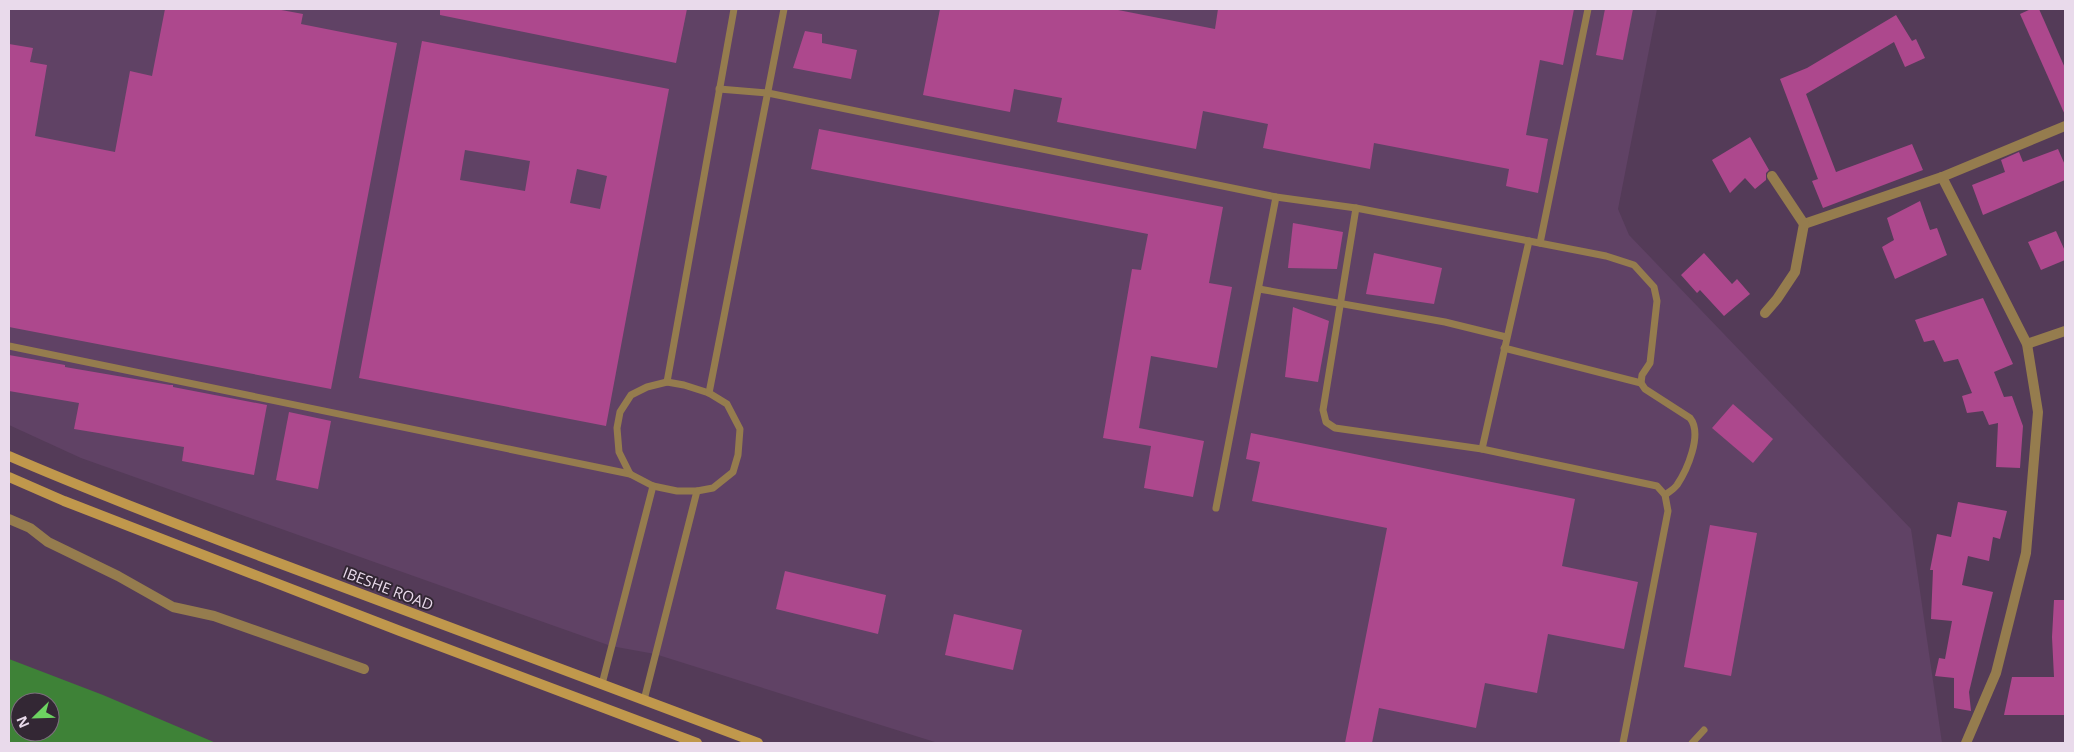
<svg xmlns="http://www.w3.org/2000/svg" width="2074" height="752" font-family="'Open Sans',sans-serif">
<rect width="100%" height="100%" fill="#543b58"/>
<path fill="#604265" d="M 9,9 L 1657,9 L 1618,209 L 1629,235 L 1911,529 L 1942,743 L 938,743 L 655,654 L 611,646 L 81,458 L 9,425 Z"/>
<path fill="#3e8237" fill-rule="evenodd" d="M 9,659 L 103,695 L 216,743 L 9,743 ZM 20,702 L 50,702 L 50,732 L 20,732 Z"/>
<g fill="#ad488d" fill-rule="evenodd">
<path d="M 165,9 L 276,9 L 303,14 L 301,24 L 397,43 L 331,389 L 9,327 L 9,44 L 33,48 L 30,62 L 47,65 L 35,136 L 115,152 L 130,71 L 152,76 Z"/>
<path d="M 440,9 L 687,9 L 676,63 L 440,15 Z"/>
<path d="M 940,9 L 1113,9 L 1215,29 L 1218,9 L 1574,9 L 1563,65 L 1540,60 L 1526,135 L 1548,139 L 1538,193 L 1506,186 L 1509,169 L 1374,143 L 1370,169 L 1263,148 L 1268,124 L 1203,111 L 1196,149 L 1057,122 L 1062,98 L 1014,89 L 1010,112 L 923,95 Z"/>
<path d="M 1605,9 L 1633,9 L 1623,60 L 1596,55 Z"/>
<path d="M 2031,9 L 2039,9 L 2065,68 L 2065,115 L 2020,14 Z"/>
<path d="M 1896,15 L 1912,41 L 1916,39 L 1925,58 L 1905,67 L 1894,42 L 1806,94 L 1836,172 L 1912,144 L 1923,170 L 1823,208 L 1812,181 L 1818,179 L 1780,79 L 1807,68 Z"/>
<path d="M 805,31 L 822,34 L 822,43 L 857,50 L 851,79 L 793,68 Z"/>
<path d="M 422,41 L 669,89 L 606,426 L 359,378 ZM 465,150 L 530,161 L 525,191 L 460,180 ZM 577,169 L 607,176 L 600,209 L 570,203 Z"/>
<path d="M 819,129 L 1223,207 L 1209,283 L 1232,287 L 1217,368 L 1151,356 L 1139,428 L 1204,441 L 1193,497 L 1144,488 L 1151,446 L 1103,438 L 1132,269 L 1141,270 L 1148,234 L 811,169 Z"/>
<path d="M 1750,137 L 1769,170 L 1766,173 L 1766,180 L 1755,189 L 1745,178 L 1730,193 L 1712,160 Z"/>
<path d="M 2058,149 L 2065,165 L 2065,180 L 1983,215 L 1972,185 L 2005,172 L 2001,160 L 2019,152 L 2023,162 Z"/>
<path d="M 1920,201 L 1930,230 L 1937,228 L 1947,255 L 1895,279 L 1882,247 L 1894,240 L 1887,218 Z"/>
<path d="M 1293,223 L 1343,232 L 1337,269 L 1288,268 Z"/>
<path d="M 2056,231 L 2065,251 L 2065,260 L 2041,270 L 2028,242 Z"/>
<path d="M 1374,253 L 1442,268 L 1434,304 L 1366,294 Z"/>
<path d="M 1704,253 L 1732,284 L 1737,279 L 1750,294 L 1724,316 L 1700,290 L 1697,293 L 1681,275 Z"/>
<path d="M 1983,298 L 2013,364 L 1994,372 L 2004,397 L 2012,396 L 2023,426 L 2020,468 L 1996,467 L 1998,423 L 1989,425 L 1983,411 L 1967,413 L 1962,396 L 1972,393 L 1958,359 L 1944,362 L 1934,340 L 1924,342 L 1915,320 Z"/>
<path d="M 1293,307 L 1329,321 L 1318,382 L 1285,377 Z"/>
<path d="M 9,355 L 65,365 L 65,367 L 170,385 L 173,385 L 173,387 L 267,405 L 254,475 L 182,461 L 184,447 L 74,429 L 79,403 L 9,391 Z"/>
<path d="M 1733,404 L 1773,439 L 1753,463 L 1712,428 Z"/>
<path d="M 289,412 L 331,421 L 318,489 L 276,480 Z"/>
<path d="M 1251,433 L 1575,499 L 1562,566 L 1638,582 L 1624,649 L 1548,634 L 1537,693 L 1485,683 L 1476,728 L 1379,708 L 1372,743 L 1345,743 L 1387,528 L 1252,501 L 1260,462 L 1246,459 Z"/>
<path d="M 1958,502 L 2007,511 L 2000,539 L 1993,537 L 1989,561 L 1968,556 L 1962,585 L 1993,592 L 1969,692 L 1971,711 L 1954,708 L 1954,678 L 1935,676 L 1939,658 L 1945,659 L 1952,621 L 1931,619 L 1933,570 L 1930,570 L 1937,534 L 1951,537 Z"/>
<path d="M 1710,525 L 1757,533 L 1731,676 L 1684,667 Z"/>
<path d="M 785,571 L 886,595 L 878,634 L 776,609 Z"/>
<path d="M 2054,600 L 2065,600 L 2065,715 L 2004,715 L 2012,677 L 2054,677 L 2052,637 Z"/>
<path d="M 954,614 L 1022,630 L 1013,670 L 945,655 Z"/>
</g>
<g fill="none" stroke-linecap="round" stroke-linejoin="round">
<g stroke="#957c4e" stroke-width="7">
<path d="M 719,89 L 768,93 L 1276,197 L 1356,208 L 1529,241 L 1606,256 L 1634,265 L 1654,287 L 1657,301 L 1650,363 L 1642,375 L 1641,383 L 1645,389 L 1690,418 C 1703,434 1687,470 1677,485 C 1674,489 1669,492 1665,495"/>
<path d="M 1356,208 L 1323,410 L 1326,422 L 1335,428 L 1482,449 L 1657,486 L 1665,495 L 1668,511 L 1623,743"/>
<path d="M 1540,243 L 1588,9"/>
<path d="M 1259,289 L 1445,322 L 1506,337"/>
<path d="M 9,346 L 630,474"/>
<path d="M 1504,348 L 1641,383"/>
<path d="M 667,382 L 734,9"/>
<path d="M 667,382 L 684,385 L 709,393 L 727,404 L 740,429 L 738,455 L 733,472 L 713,488 L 697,491 L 677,491 L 653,486 L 630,474 L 619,452 L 617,428 L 620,412 L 631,395 L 647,387 Z"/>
<path d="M 709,393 L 784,9"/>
<path d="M 1482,449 L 1529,241"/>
<path d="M 1216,508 L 1276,197"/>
<path d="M 602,684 L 653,486"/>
<path d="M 644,700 L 697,491"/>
<path d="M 1692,743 L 1704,730"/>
</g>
<g stroke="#957c4e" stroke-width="10">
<path d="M 1942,177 L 2027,344 L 2038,412 L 2026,553 L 1996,673 L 1966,743"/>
<path d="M 1804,224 L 1942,177 L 2065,126"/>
<path d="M 1765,313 L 1777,299 L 1795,272 L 1804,224 L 1772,176"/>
<path d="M 2027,344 L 2065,331"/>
<path d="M 9,519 L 30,528 L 48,542 L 118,576 L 173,607 L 214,616 L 364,669"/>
</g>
<g stroke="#c0984c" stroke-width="10">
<path d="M 9,456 C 92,492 176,524 260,556 C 425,619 592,680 758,743"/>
<path d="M 9,477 L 64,501 L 400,631 L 697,743"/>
</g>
</g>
<g text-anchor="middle" stroke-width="4" stroke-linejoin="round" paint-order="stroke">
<g font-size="15" fill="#e9daeb" stroke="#332734">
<text transform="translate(388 589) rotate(21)" y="5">IBESHE ROAD</text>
</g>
</g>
<rect width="2074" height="752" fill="none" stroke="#e9daeb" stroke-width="20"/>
<g transform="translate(35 717) rotate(247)"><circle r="24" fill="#332734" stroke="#7c6f7d"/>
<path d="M0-4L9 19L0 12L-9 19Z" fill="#6dd361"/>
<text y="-8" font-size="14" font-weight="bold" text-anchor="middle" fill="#e9daeb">N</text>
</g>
</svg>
